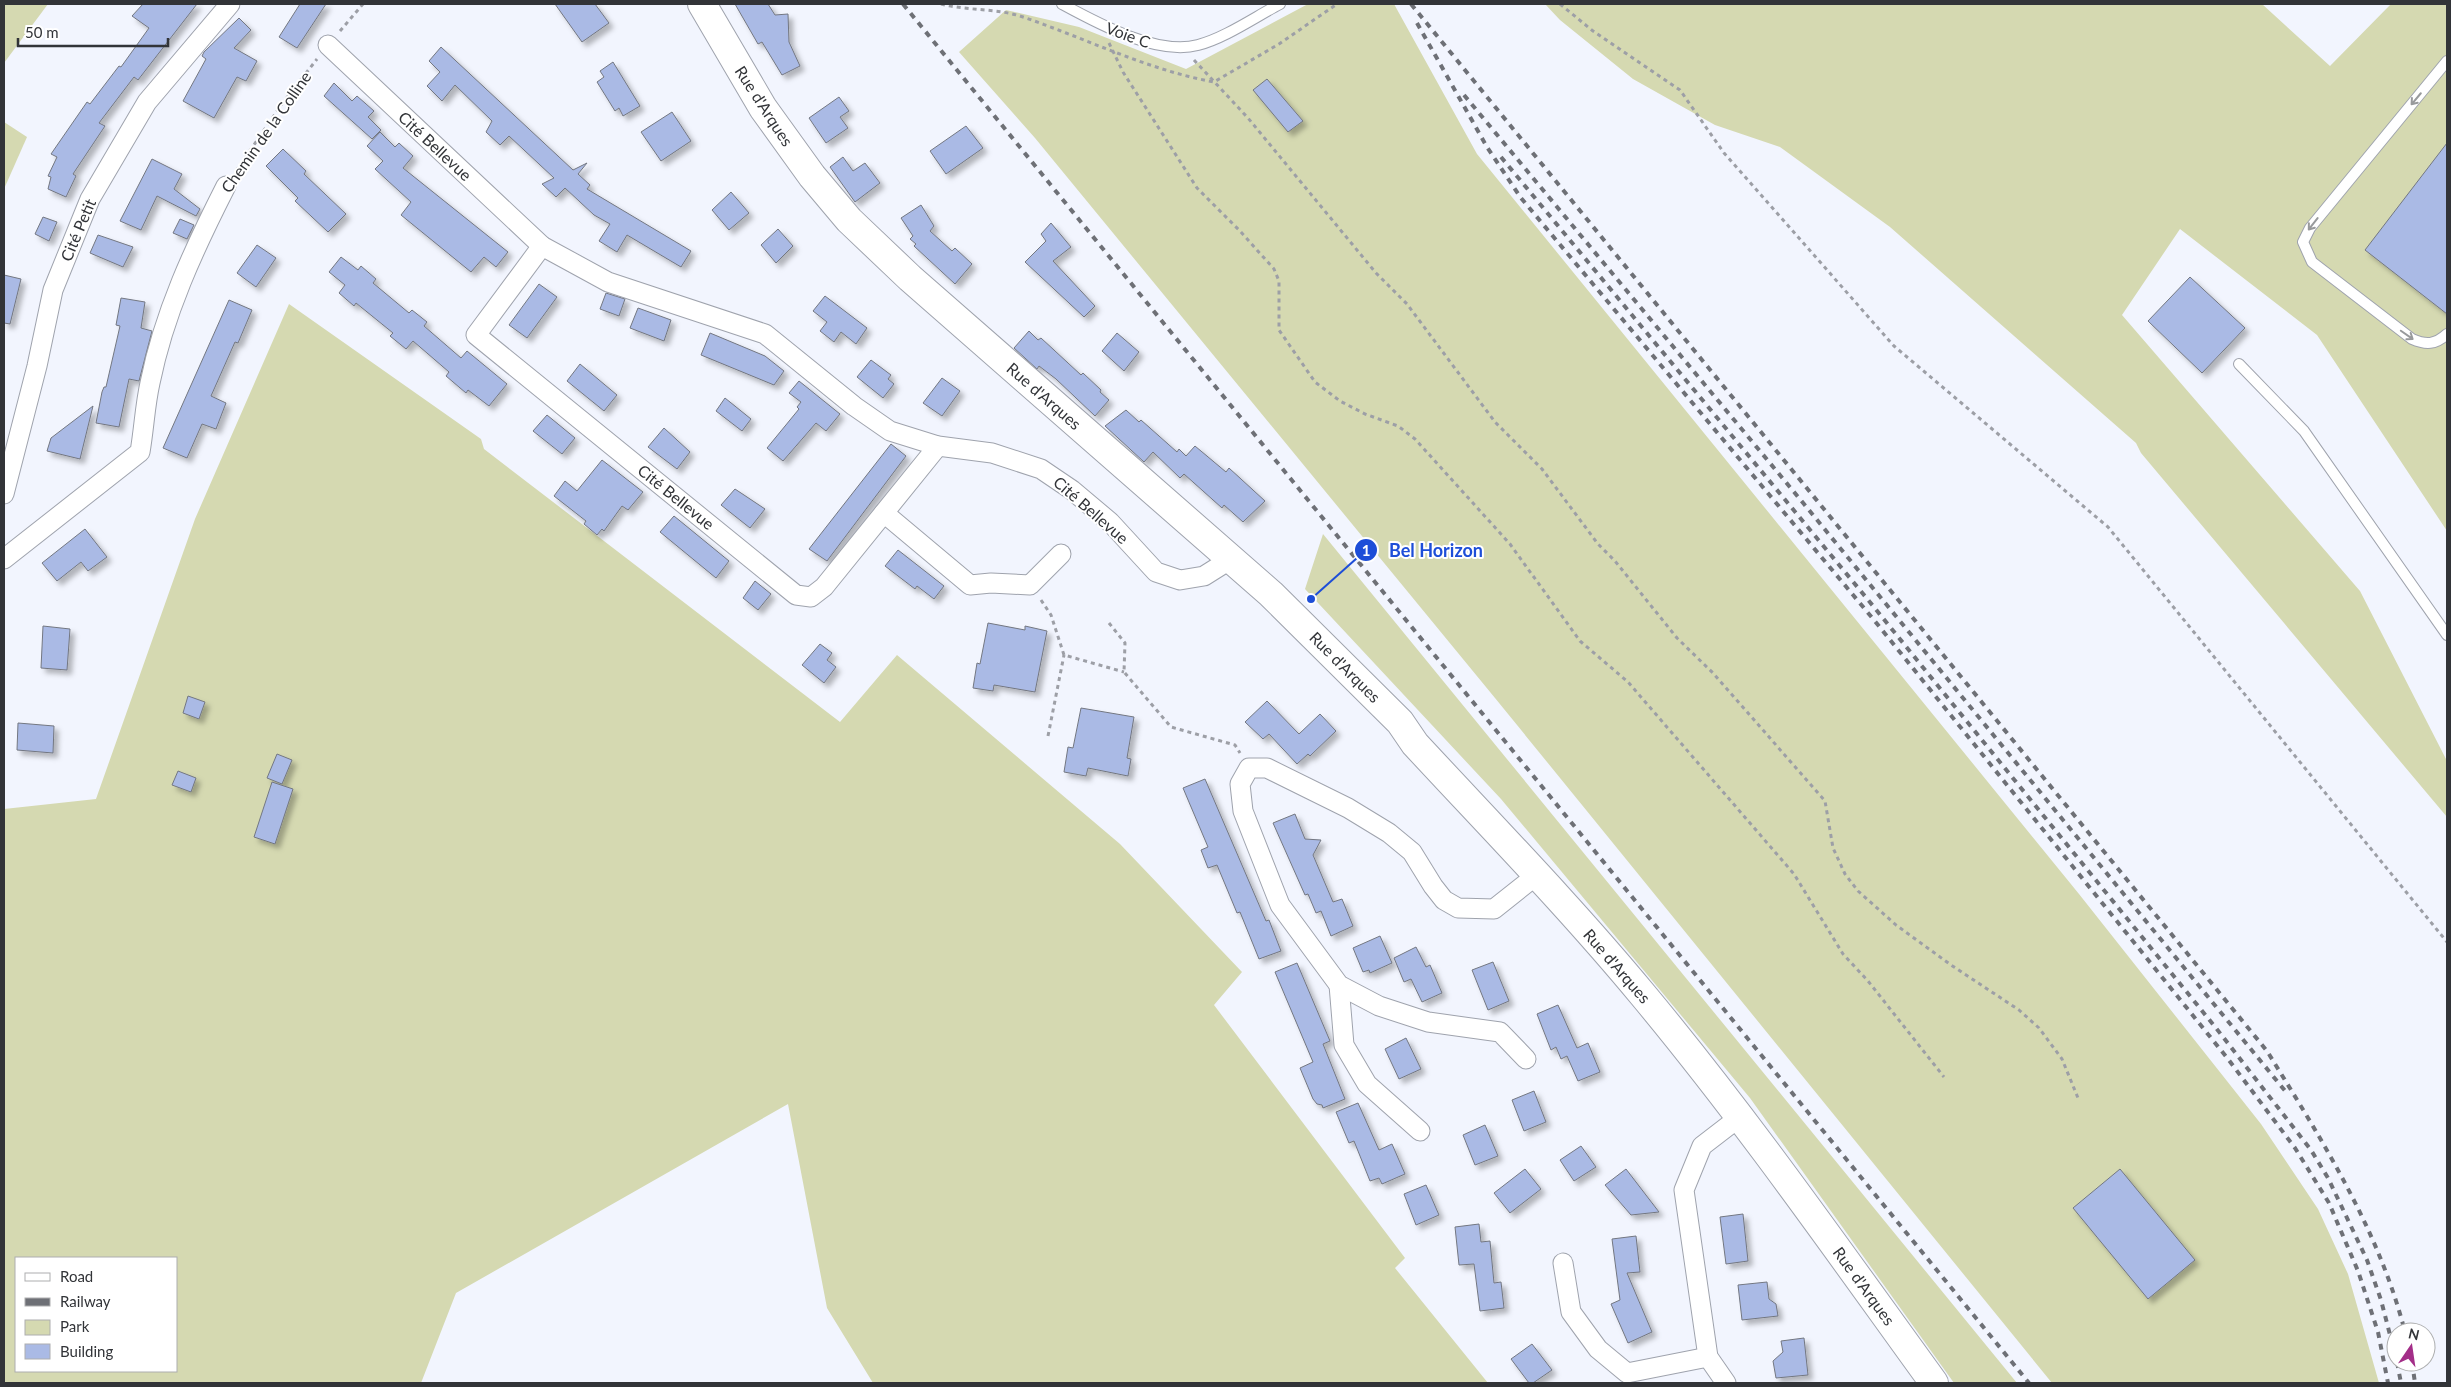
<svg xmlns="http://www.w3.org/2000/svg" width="2451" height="1387" font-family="Lato,sans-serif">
<defs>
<filter id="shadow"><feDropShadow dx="4.5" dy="4.5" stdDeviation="2.5" flood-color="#0004"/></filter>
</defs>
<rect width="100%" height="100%" fill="#f2f5fe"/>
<g fill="#d5d9b1" fill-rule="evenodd">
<path d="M 4,4 L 48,4 L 4,63 Z"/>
<path d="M 1308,4 L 1394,4 L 1477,154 L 2079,894 L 2261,1124 L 2318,1209 L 2348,1274 L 2379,1383 L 2052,1383 L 1495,698 L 1035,138 L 959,52 L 1006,10 L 1079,27 L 1186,69 Z"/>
<path d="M 1545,4 L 2262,4 L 2330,66 L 2391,4 L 2447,4 L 2447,531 L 2317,335 L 2180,229 L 2122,315 L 2360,591 L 2447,761 L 2447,817 L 2141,453 L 2136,443 L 1890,227 L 1780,147 L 1715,125 L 1633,79 L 1560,20 Z"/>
<path d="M 4,122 L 27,137 L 4,189 Z"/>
<path d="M 289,304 L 481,439 L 484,449 L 840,722 L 897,655 L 1120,844 L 1242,972 L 1214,1005 L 1405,1258 L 1395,1268 L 1488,1383 L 873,1383 L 827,1308 L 788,1104 L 456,1293 L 421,1383 L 4,1383 L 4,809 L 96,799 L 195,519 ZM 16,1258 L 176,1258 L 176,1371 L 16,1371 Z"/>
<path d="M 1323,534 L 2017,1383 L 1954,1383 L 1750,1098 L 1501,799 L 1305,589 Z"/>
</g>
<g fill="#aabae5" stroke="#737781" filter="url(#shadow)">
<path d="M 143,4 L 197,4 L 138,80 L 134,77 L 99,123 L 105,126 L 73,174 L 76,176 L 66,197 L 48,189 L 51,177 L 48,176 L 57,157 L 51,154 L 87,102 L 90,104 L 119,66 L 121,67 L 149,28 L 132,16 Z"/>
<path d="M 300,4 L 326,4 L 297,48 L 279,37 Z"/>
<path d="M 555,4 L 595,4 L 609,23 L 582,42 Z"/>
<path d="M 735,4 L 768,4 L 775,15 L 788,14 L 789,42 L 800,66 L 782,75 L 762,42 L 758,44 Z"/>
<path d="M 239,18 L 251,30 L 234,48 L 257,61 L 246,81 L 237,77 L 214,118 L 183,101 L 206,59 L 202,56 L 204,52 Z"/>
<path d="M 441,47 L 573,170 L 587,163 L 578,174 L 590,185 L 587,189 L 691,251 L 681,267 L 627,235 L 617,252 L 599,241 L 610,224 L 594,215 L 565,188 L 556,197 L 542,184 L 554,178 L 509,136 L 500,145 L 486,132 L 492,121 L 455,85 L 442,101 L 427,86 L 440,72 L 429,61 Z"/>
<path d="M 613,62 L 640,106 L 623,116 L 619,108 L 615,111 L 597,82 L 604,77 L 600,71 Z"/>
<path d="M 1267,79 L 1303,121 L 1288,132 L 1253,90 Z"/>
<path d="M 334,83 L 352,101 L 357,96 L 374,111 L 368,117 L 381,130 L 372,139 L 324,96 Z"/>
<path d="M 839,97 L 849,111 L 840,117 L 848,128 L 826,143 L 809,118 Z"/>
<path d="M 672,112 L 691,141 L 661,161 L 641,132 Z"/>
<path d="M 966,126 L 983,148 L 946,174 L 930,151 Z"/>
<path d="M 380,132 L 395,147 L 399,143 L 413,156 L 403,168 L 508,252 L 496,267 L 484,257 L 471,272 L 401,215 L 411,202 L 375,169 L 383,161 L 367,146 Z"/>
<path d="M 2447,143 L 2447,314 L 2365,250 Z"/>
<path d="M 283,149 L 306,171 L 304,174 L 346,214 L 328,232 L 295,201 L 298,198 L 266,166 Z"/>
<path d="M 843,157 L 853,171 L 865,163 L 880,183 L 855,202 L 830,167 Z"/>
<path d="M 152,159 L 182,174 L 174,189 L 200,209 L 196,216 L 157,196 L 141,230 L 120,221 Z"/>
<path d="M 731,192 L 749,213 L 729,230 L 712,210 Z"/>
<path d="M 921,205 L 934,226 L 930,231 L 952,251 L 955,248 L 972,264 L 955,284 L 914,246 L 916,244 L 910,239 L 913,236 L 901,218 Z"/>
<path d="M 43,217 L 57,222 L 49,241 L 35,234 Z"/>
<path d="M 180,219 L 194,225 L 187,239 L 173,233 Z"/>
<path d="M 1051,223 L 1071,247 L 1053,261 L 1095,306 L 1084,317 L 1025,262 L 1046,241 L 1041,234 Z"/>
<path d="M 778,229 L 793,246 L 776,263 L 761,245 Z"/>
<path d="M 98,235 L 133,247 L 123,267 L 90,253 Z"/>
<path d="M 257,245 L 276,258 L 256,287 L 237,273 Z"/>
<path d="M 341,257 L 358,270 L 361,266 L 376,279 L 373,283 L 409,313 L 412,310 L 427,322 L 424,326 L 461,358 L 467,351 L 507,384 L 489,406 L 468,390 L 466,393 L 446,376 L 449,372 L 413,341 L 406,349 L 390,336 L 393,333 L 356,303 L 354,306 L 339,293 L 345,285 L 329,272 Z"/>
<path d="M 4,275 L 21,279 L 10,324 L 4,323 Z"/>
<path d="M 2190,277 L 2245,328 L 2202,373 L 2148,321 Z"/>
<path d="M 539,284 L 557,297 L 527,338 L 509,325 Z"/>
<path d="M 606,293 L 625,299 L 619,316 L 600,309 Z"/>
<path d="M 825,296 L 867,328 L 856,344 L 841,332 L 834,342 L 820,331 L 827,322 L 813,311 Z"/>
<path d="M 121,298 L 145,302 L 141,328 L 152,331 L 139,381 L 129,379 L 119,427 L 96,423 L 102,392 L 104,387 L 106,387 L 120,326 L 116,325 Z"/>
<path d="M 229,300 L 252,310 L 238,343 L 235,342 L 211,396 L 226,403 L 216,429 L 202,424 L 187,458 L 163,448 Z"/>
<path d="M 638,308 L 671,320 L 664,341 L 630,328 Z"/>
<path d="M 1029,331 L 1038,340 L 1041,338 L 1081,375 L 1083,373 L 1101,390 L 1100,392 L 1109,400 L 1095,416 L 1056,379 L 1039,366 L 1037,369 L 1014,348 Z"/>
<path d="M 710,333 L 765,356 L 784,371 L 774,385 L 701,355 Z"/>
<path d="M 1117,333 L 1139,352 L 1124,371 L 1102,351 Z"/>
<path d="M 871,360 L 891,375 L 888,379 L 894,384 L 883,398 L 857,377 Z"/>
<path d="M 580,364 L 617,395 L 604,411 L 567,381 Z"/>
<path d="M 942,378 L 960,391 L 942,416 L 923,403 Z"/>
<path d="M 799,381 L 840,414 L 826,431 L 816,423 L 783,461 L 767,448 L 799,409 L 797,407 L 801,402 L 789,393 Z"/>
<path d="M 725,398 L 751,419 L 742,431 L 716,411 Z"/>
<path d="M 93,406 L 80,459 L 47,451 L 51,438 Z"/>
<path d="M 1126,410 L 1139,422 L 1141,420 L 1177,452 L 1179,449 L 1186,456 L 1195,446 L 1226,472 L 1229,468 L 1265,501 L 1243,522 L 1224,505 L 1222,508 L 1184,474 L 1180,478 L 1153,452 L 1144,462 L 1105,426 Z"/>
<path d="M 547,415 L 575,438 L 562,454 L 533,431 Z"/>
<path d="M 664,428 L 690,452 L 677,469 L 648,447 Z"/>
<path d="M 891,444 L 906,456 L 827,561 L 809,549 Z"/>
<path d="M 602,460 L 643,492 L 628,510 L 622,506 L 604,531 L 602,529 L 597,535 L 584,524 L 586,521 L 554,496 L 565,481 L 577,491 Z"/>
<path d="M 735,489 L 765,509 L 750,528 L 721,505 Z"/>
<path d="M 674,516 L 729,561 L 716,578 L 660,532 Z"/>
<path d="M 85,529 L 107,557 L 88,571 L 81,562 L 57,581 L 42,563 Z"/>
<path d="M 898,550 L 944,586 L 934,599 L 917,586 L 915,589 L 885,566 Z"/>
<path d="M 755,581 L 771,594 L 758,610 L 743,598 Z"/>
<path d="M 988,623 L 1025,630 L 1025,626 L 1047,631 L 1035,692 L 994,685 L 993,691 L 973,688 L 977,663 L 980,664 Z"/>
<path d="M 43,626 L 70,629 L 67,670 L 41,668 Z"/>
<path d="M 820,644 L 832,653 L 827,660 L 836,667 L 824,683 L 802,665 Z"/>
<path d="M 188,696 L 205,702 L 199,719 L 183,713 Z"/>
<path d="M 1267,701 L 1299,734 L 1320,714 L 1336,731 L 1310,756 L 1308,754 L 1297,764 L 1269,734 L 1263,739 L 1245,722 Z"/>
<path d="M 1081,708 L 1134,717 L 1127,758 L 1131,759 L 1128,776 L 1088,768 L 1086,776 L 1064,772 L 1068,747 L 1073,748 Z"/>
<path d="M 18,723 L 54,726 L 53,753 L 17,750 Z"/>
<path d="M 277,754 L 292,760 L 282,784 L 267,778 Z"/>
<path d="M 178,771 L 196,778 L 191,792 L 172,785 Z"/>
<path d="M 1205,779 L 1266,921 L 1269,920 L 1281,951 L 1259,959 L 1240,912 L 1237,913 L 1217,865 L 1208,868 L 1201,850 L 1208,847 L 1183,788 Z"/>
<path d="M 272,782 L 293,789 L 275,844 L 254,837 Z"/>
<path d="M 1295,814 L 1305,839 L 1321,840 L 1313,855 L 1333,902 L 1342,899 L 1353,926 L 1331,936 L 1321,911 L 1316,913 L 1308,894 L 1305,895 L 1273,823 Z"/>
<path d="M 1380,936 L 1392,963 L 1370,973 L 1369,970 L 1363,972 L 1353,948 Z"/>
<path d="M 1416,947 L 1426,967 L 1430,965 L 1442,993 L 1422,1002 L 1411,979 L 1404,982 L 1394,958 Z"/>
<path d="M 1493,962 L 1509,1001 L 1488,1010 L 1472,970 Z"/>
<path d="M 1297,963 L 1330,1041 L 1323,1044 L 1345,1099 L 1323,1108 L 1322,1105 L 1317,1104 L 1313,1099 L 1300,1068 L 1313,1062 L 1275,972 Z"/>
<path d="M 1558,1005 L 1577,1048 L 1588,1043 L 1600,1072 L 1578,1081 L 1567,1056 L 1561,1059 L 1556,1047 L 1551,1050 L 1537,1014 Z"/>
<path d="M 1406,1038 L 1421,1069 L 1399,1079 L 1385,1049 Z"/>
<path d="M 1534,1091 L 1546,1122 L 1524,1131 L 1512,1100 Z"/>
<path d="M 1358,1103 L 1379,1150 L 1392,1144 L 1405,1174 L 1382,1184 L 1379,1178 L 1370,1181 L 1354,1141 L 1349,1143 L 1336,1112 Z"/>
<path d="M 1485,1125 L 1498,1156 L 1475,1165 L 1463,1135 Z"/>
<path d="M 1581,1146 L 1596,1167 L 1574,1181 L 1560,1160 Z"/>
<path d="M 1525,1169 L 1541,1189 L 1510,1213 L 1494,1193 Z"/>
<path d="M 1626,1169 L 1659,1212 L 1631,1215 L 1605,1185 Z"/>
<path d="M 2120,1169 L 2195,1260 L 2148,1299 L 2073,1208 Z"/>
<path d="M 1426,1185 L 1439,1215 L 1416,1225 L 1404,1194 Z"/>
<path d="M 1743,1214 L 1748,1261 L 1726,1264 L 1720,1217 Z"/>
<path d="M 1479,1224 L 1481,1242 L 1490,1241 L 1494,1283 L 1501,1282 L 1504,1308 L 1480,1311 L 1474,1264 L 1459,1265 L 1455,1227 Z"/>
<path d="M 1636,1236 L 1640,1272 L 1627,1273 L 1652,1332 L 1628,1343 L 1611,1304 L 1620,1300 L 1612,1239 Z"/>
<path d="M 1767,1282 L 1769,1299 L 1776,1304 L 1778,1316 L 1742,1320 L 1738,1285 Z"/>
<path d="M 1804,1338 L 1808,1375 L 1776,1378 L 1773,1361 L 1783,1352 L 1781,1341 Z"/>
<path d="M 1532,1344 L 1552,1370 L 1533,1383 L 1529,1383 L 1511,1359 Z"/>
</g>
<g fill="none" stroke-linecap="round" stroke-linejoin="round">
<defs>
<g id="lane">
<path d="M 1062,4 C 1097,23 1157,56 1198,45 C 1225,38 1255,17 1280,4"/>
<path d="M 2447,61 L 2310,228 L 2303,242 L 2312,262 L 2412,339 C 2426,345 2435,345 2447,334"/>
<path d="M 2239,364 L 2304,431 L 2447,635"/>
</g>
<g id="street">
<path d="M 328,45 L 542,246 L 608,282 L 765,334 L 854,406 L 890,431 L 938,446 L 992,453 L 1041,469 L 1072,490 L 1110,522 L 1156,572 L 1180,580 L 1204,576 L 1231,559"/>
<path d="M 542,246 L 476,335 L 796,595 L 811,597 L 824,587 L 938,446"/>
<path d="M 4,494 L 37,366 L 53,290 L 90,199 L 147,102 L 230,4"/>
<path d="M 884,513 L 970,585 L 991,583 L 1030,585 L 1061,554"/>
<path d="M 4,559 L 140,452 C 144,429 145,405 150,383 C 164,313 194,249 226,186"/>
<path d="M 1339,985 L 1344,1045 L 1367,1084 L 1420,1131"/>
<path d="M 1526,1059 L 1500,1032 L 1428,1022 L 1379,1006 L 1339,985 L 1280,905 L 1243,811 L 1240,784 L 1249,768 L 1267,768 L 1348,808 L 1389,833 L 1412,852 L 1433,886 L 1444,900 L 1458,908 L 1494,909 L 1538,874"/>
<path d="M 1563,1263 L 1571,1312 L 1598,1349 L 1627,1373 L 1708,1357"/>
<path d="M 1726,1383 L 1708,1357 L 1684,1190 L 1702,1146 L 1741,1116"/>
</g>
<path id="secondary" d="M 702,4 L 763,108 L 812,176 L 849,220 L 910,278 L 1271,594 L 1400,722 L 1415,744 C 1492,827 1571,908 1643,995 C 1747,1120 1839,1252 1934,1383"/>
</defs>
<use href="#lane" stroke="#9fa3ad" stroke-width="12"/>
<use href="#street" stroke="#9fa3ad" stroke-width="21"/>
<use href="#secondary" stroke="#9fa3ad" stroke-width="30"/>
<g stroke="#9d9fa6" stroke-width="3" stroke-dasharray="4 4" stroke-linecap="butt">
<path d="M 941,4 C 968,11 997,8 1023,17 C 1087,39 1148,70 1214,82 L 1279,44 L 1337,4"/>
<path d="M 1560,4 L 1593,31 L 1680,90 L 1724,153 L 1894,346 L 2108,527 L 2447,942"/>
<path d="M 340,31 L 363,4"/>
<path d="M 1109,43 L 1123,72 L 1197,188 L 1240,231 L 1274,269 L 1279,281 L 1279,330 L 1315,382 L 1340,401 L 1365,414 L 1398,426 L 1415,439 L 1510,544 L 1580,641 L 1628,682 L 1794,874 L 1843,954 L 1868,981 L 1944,1077"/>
<path d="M 1194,60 L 1248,118 L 1376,273 L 1407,304 L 1495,422 L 1542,469 L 1598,544 L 1615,561 L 1677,638 L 1713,673 L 1825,801 L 1833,848 L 1845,874 L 1858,891 L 1896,925 L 1951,965 L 2019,1010 L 2039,1028 L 2062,1059 L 2078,1098"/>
<path d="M 236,171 L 282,104 L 317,59"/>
<path d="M 1041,600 L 1051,615 L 1064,655 L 1124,672"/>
<path d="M 1109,623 L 1125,643 L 1124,672 L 1171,727 L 1235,745 L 1240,753"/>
<path d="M 1048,736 L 1064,655"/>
</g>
<use href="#lane" stroke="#fff" stroke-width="10"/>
<use href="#street" stroke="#fff" stroke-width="19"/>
<use href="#secondary" stroke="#fff" stroke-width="28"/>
<g stroke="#6e7076" stroke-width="4" stroke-dasharray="6 6" stroke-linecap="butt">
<path d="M 903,4 L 2029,1383"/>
<path d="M 1411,4 L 2267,1051 C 2322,1140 2379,1230 2405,1332"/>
<path d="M 1417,23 L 1487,147 L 1521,198 L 1874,620 L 2228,1059 L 2295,1148 L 2329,1203 L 2358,1271 L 2378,1332 L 2388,1383"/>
<path d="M 1464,95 L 1804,504 L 2286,1092"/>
<path d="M 1501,157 L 1869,601 L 2216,1028 L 2311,1150 L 2328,1178 L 2367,1260 L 2381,1300 L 2396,1358"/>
<path d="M 2397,1362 L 2401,1383"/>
<path d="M 2412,1362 L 2415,1383"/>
</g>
</g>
<defs><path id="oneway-shaft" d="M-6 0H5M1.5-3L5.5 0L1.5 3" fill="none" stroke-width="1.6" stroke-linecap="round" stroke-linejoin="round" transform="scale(1.25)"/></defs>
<g stroke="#989a9c">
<use href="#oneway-shaft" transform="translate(2416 99) rotate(130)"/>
<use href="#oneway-shaft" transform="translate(2313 224) rotate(128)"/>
<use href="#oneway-shaft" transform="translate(2407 335) rotate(35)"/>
</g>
<g text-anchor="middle" stroke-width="4" stroke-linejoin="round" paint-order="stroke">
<g font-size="16" fill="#323438" stroke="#fff">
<text transform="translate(1128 35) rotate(20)" y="6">Voie C</text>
<text transform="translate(764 106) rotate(57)" y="6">Rue d'Arques</text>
<text transform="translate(266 132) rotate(-55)" y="6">Chemin de la Colline</text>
<text transform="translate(435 146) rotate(43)" y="6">Cité Bellevue</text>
<text transform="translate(78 230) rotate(-67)" y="6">Cité Petit</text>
<text transform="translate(1044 396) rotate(41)" y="6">Rue d'Arques</text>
<text transform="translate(676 497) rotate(39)" y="6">Cité Bellevue</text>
<text transform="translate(1091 510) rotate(41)" y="6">Cité Bellevue</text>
<text transform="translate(1345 667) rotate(45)" y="6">Rue d'Arques</text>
<text transform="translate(1617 966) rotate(49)" y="6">Rue d'Arques</text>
<text transform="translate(1864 1286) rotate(54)" y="6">Rue d'Arques</text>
</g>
</g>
<path fill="none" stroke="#1d4ed8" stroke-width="2" d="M1311 599L1366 550"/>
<g fill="#1d4ed8" stroke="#fff" stroke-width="2">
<circle cx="1311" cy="599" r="5"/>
<circle cx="1366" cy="550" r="12"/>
</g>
<g font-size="15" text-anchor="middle" font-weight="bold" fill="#fff">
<text x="1366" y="556">1</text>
</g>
<g font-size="18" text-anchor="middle" font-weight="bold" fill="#1d4ed8" stroke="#fff" stroke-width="4" stroke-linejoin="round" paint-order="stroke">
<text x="1436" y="557">Bel Horizon</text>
</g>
<rect width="2451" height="1387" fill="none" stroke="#323438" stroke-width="10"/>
<rect x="15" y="1257" width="162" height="115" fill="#ffffff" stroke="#adaeaf"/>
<rect x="25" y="1273" width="25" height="8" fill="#ffffff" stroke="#adaeaf"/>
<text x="60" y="1282" font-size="15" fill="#323438">Road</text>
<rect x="25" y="1298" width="25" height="8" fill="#6e7076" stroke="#adaeaf"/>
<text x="60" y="1307" font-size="15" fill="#323438">Railway</text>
<rect x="25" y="1320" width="25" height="15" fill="#d5d9b1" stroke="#adaeaf"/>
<text x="60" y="1332" font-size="15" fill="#323438">Park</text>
<rect x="25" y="1344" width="25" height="15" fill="#aabae5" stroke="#adaeaf"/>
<text x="60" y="1357" font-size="15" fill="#323438">Building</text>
<g transform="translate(2411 1347) rotate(13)"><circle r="24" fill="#ffffff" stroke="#adaeaf"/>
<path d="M0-4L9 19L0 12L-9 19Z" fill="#a32e88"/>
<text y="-8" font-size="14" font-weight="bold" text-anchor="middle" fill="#323438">N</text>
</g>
<path d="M18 38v8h150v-8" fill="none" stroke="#323438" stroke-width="2.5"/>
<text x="25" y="38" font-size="15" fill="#323438" stroke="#ffffff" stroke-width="4" paint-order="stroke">50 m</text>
</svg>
